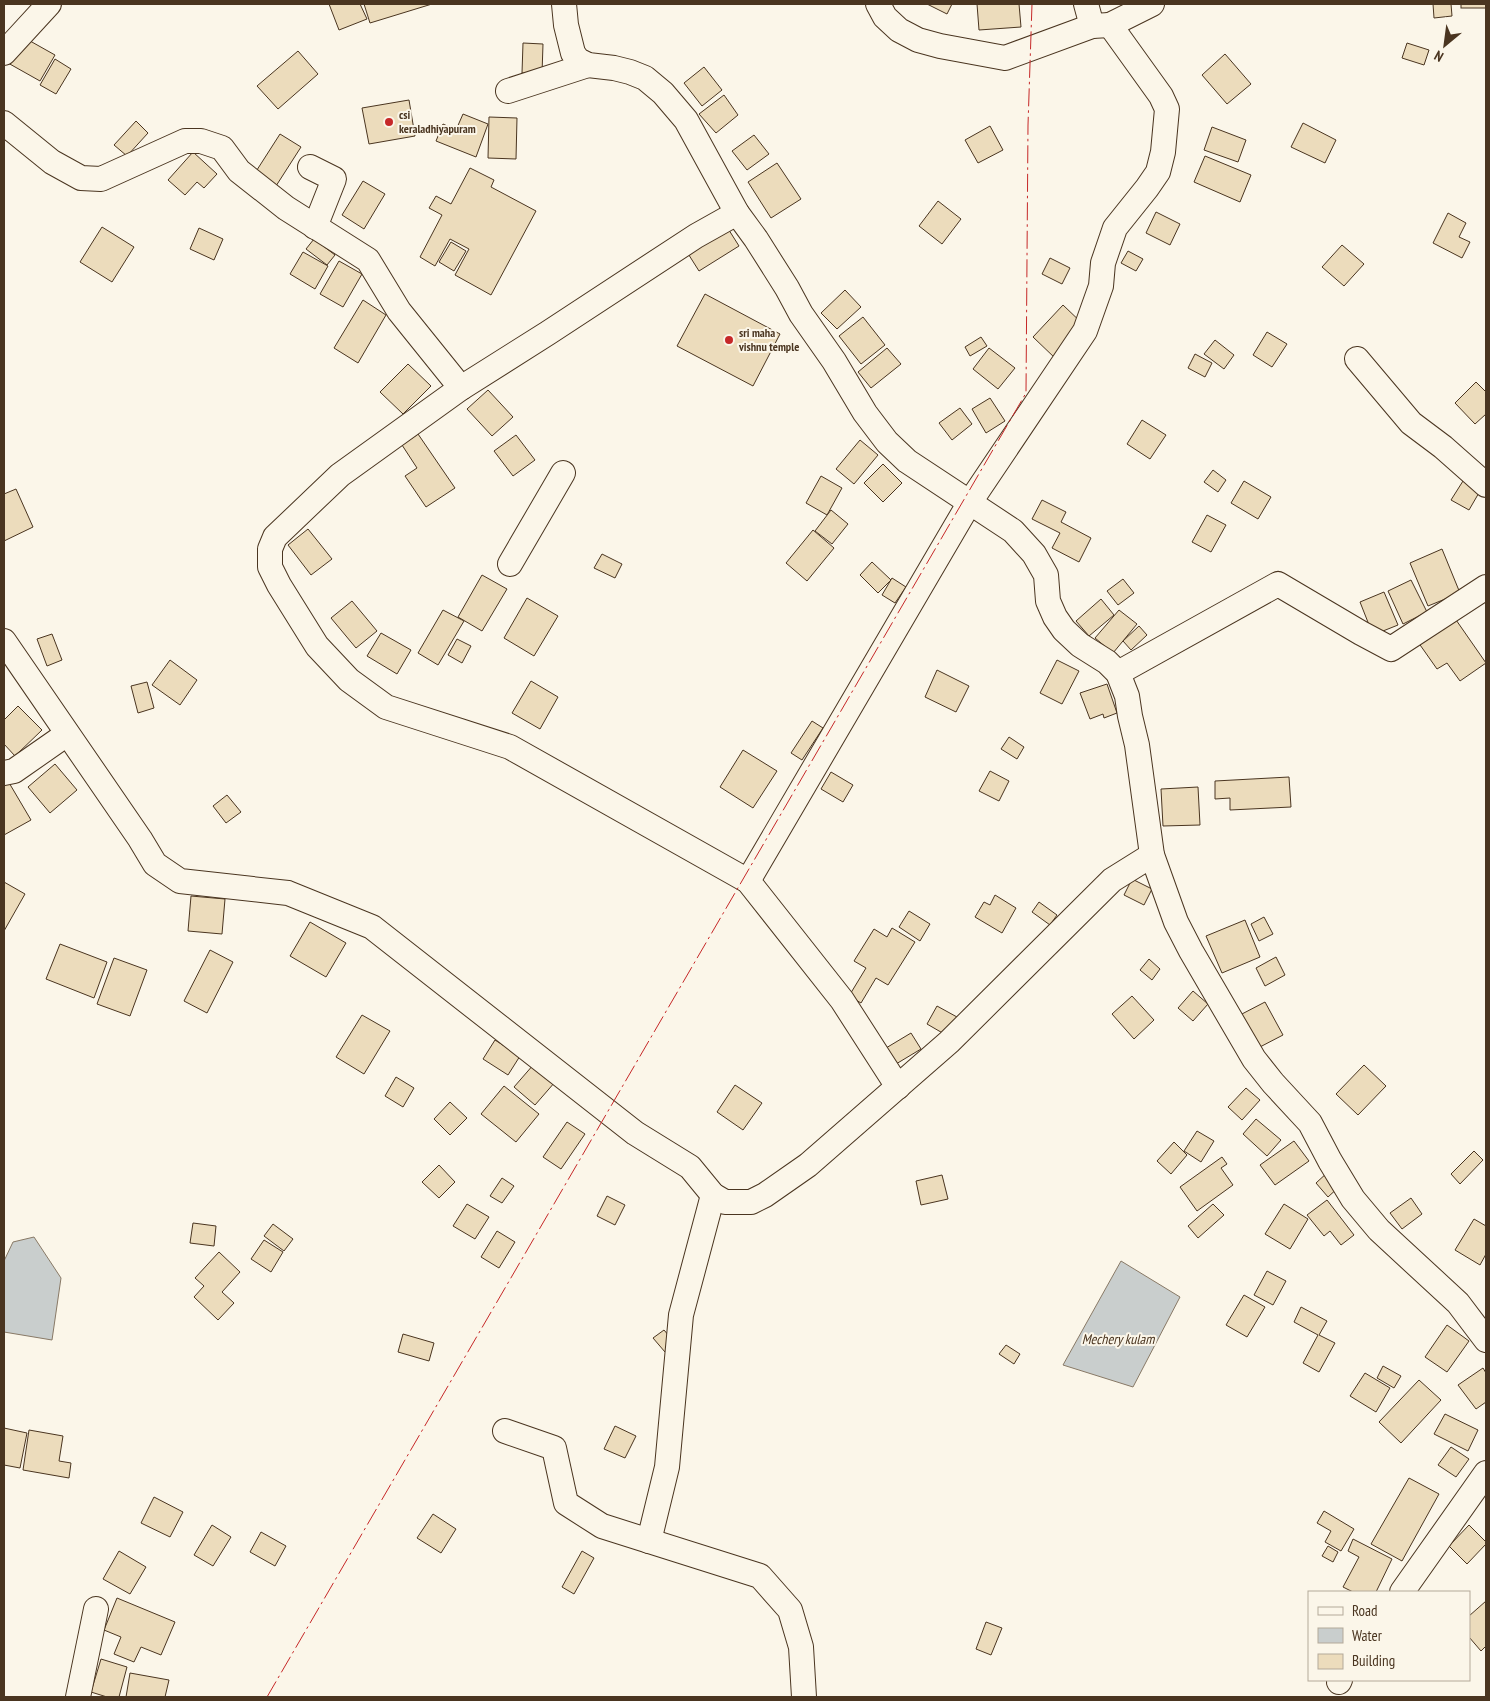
<svg xmlns="http://www.w3.org/2000/svg" width="1490" height="1701" font-family="'PT Sans Narrow',sans-serif">
<rect width="100%" height="100%" fill="#fbf6e9"/>
<g fill="#c9cecd" stroke="#887966">
<path d="M 34,1237 L 61,1278 L 52,1340 L 4,1332 L 4,1261 L 13,1242 Z"/>
<path d="M 1121,1261 L 1180,1297 L 1133,1387 L 1063,1365 Z"/>
</g>
<g fill="#ecdcbc" stroke="#4a3520">
<path d="M 329,4 L 360,4 L 367,19 L 339,30 Z"/>
<path d="M 364,4 L 432,4 L 370,23 Z"/>
<path d="M 927,4 L 952,4 L 947,14 Z"/>
<path d="M 977,4 L 1019,4 L 1021,27 L 979,30 Z"/>
<path d="M 1433,4 L 1451,4 L 1452,16 L 1434,18 Z"/>
<rect x="1461" y="4" width="25" height="4"/>
<path d="M 23,37 L 55,55 L 40,81 L 8,63 Z"/>
<path d="M 523,43 L 543,44 L 542,74 L 522,73 Z"/>
<path d="M 1407,43 L 1429,50 L 1424,65 L 1402,58 Z"/>
<path d="M 298,51 L 318,74 L 278,109 L 257,86 Z"/>
<path d="M 1225,54 L 1251,84 L 1227,104 L 1202,75 Z"/>
<path d="M 55,59 L 71,69 L 56,94 L 40,85 Z"/>
<path d="M 704,67 L 722,90 L 702,106 L 684,83 Z"/>
<path d="M 724,95 L 738,115 L 716,133 L 699,114 Z"/>
<path d="M 409,100 L 415,136 L 369,144 L 362,108 Z"/>
<path d="M 463,114 L 488,124 L 476,157 L 436,141 L 443,124 L 456,130 Z"/>
<path d="M 489,117 L 517,118 L 516,159 L 488,158 Z"/>
<path d="M 136,121 L 148,133 L 127,156 L 114,145 Z"/>
<path d="M 1303,123 L 1336,140 L 1325,163 L 1291,147 Z"/>
<path d="M 990,126 L 1003,150 L 978,163 L 965,140 Z"/>
<path d="M 1212,127 L 1246,140 L 1238,162 L 1204,150 Z"/>
<path d="M 280,134 L 301,147 L 276,186 L 255,173 Z"/>
<path d="M 754,135 L 769,154 L 747,170 L 732,151 Z"/>
<path d="M 193,152 L 217,174 L 204,188 L 197,182 L 185,195 L 168,180 Z"/>
<path d="M 1205,156 L 1251,175 L 1240,202 L 1194,182 Z"/>
<path d="M 777,163 L 801,199 L 771,218 L 748,182 Z"/>
<path d="M 470,168 L 494,180 L 491,187 L 536,211 L 491,295 L 455,275 L 469,249 L 450,239 L 435,266 L 420,257 L 442,215 L 429,208 L 436,196 L 451,204 Z"/>
<path d="M 363,181 L 385,194 L 364,229 L 342,215 Z"/>
<path d="M 938,201 L 961,219 L 942,244 L 919,226 Z"/>
<path d="M 1156,212 L 1180,224 L 1170,245 L 1146,233 Z"/>
<path d="M 1448,213 L 1466,223 L 1459,237 L 1470,242 L 1462,258 L 1433,243 Z"/>
<path d="M 102,227 L 134,247 L 112,282 L 80,262 Z"/>
<path d="M 727,227 L 739,246 L 699,271 L 687,252 Z"/>
<path d="M 199,228 L 223,239 L 214,260 L 190,249 Z"/>
<path d="M 314,239 L 335,255 L 327,265 L 306,249 Z"/>
<path d="M 451,242 L 466,251 L 454,271 L 439,262 Z"/>
<path d="M 1342,245 L 1364,264 L 1344,286 L 1322,267 Z"/>
<path d="M 1128,251 L 1143,259 L 1136,271 L 1121,263 Z"/>
<path d="M 303,252 L 328,266 L 315,289 L 290,274 Z"/>
<path d="M 1050,258 L 1070,268 L 1062,284 L 1042,274 Z"/>
<path d="M 339,261 L 362,274 L 343,307 L 320,294 Z"/>
<path d="M 845,290 L 861,307 L 837,329 L 821,313 Z"/>
<path d="M 705,294 L 780,334 L 753,386 L 677,346 Z"/>
<path d="M 363,300 L 386,315 L 358,363 L 334,348 Z"/>
<path d="M 1063,305 L 1086,327 L 1056,359 L 1033,337 Z"/>
<path d="M 863,317 L 885,345 L 861,364 L 839,336 Z"/>
<path d="M 1267,332 L 1287,344 L 1272,367 L 1253,355 Z"/>
<path d="M 981,337 L 987,346 L 970,356 L 965,347 Z"/>
<path d="M 1215,340 L 1234,355 L 1224,369 L 1204,354 Z"/>
<path d="M 887,348 L 901,364 L 871,388 L 858,372 Z"/>
<path d="M 989,348 L 1015,368 L 998,389 L 973,369 Z"/>
<path d="M 1195,354 L 1212,363 L 1205,377 L 1188,368 Z"/>
<path d="M 408,364 L 431,386 L 403,414 L 380,392 Z"/>
<path d="M 1476,382 L 1486,392 L 1486,414 L 1475,424 L 1455,403 Z"/>
<path d="M 488,390 L 513,417 L 492,436 L 467,409 Z"/>
<path d="M 990,398 L 1005,421 L 986,433 L 972,409 Z"/>
<path d="M 960,408 L 972,424 L 952,440 L 939,423 Z"/>
<path d="M 1142,420 L 1166,435 L 1150,459 L 1127,444 Z"/>
<path d="M 418,434 L 455,488 L 426,507 L 405,476 L 417,468 L 402,445 Z"/>
<path d="M 516,435 L 535,460 L 513,476 L 494,451 Z"/>
<path d="M 860,440 L 878,455 L 854,484 L 836,469 Z"/>
<path d="M 883,464 L 902,483 L 883,502 L 864,483 Z"/>
<path d="M 1213,470 L 1226,480 L 1218,492 L 1204,482 Z"/>
<path d="M 821,476 L 842,488 L 827,515 L 806,503 Z"/>
<path d="M 1244,481 L 1271,497 L 1258,519 L 1231,503 Z"/>
<path d="M 1463,481 L 1480,491 L 1469,510 L 1451,500 Z"/>
<path d="M 16,489 L 33,527 L 4,541 L 4,494 Z"/>
<path d="M 1042,500 L 1066,512 L 1061,522 L 1091,538 L 1079,562 L 1052,548 L 1060,533 L 1032,519 Z"/>
<path d="M 831,510 L 848,524 L 832,544 L 815,531 Z"/>
<path d="M 1207,515 L 1226,525 L 1211,552 L 1192,542 Z"/>
<path d="M 308,529 L 332,559 L 311,575 L 288,545 Z"/>
<path d="M 813,530 L 834,548 L 807,581 L 786,563 Z"/>
<path d="M 1442,549 L 1460,593 L 1428,606 L 1410,563 Z"/>
<path d="M 602,554 L 622,564 L 615,578 L 594,568 Z"/>
<path d="M 872,562 L 891,580 L 878,593 L 860,575 Z"/>
<path d="M 482,575 L 507,589 L 482,631 L 458,617 Z"/>
<path d="M 892,578 L 906,587 L 895,603 L 882,595 Z"/>
<path d="M 1123,579 L 1134,593 L 1118,605 L 1107,591 Z"/>
<path d="M 1411,580 L 1427,612 L 1403,624 L 1388,591 Z"/>
<path d="M 1384,592 L 1398,625 L 1373,635 L 1360,602 Z"/>
<path d="M 527,598 L 558,616 L 534,656 L 504,638 Z"/>
<path d="M 1101,599 L 1114,615 L 1089,636 L 1076,621 Z"/>
<path d="M 352,601 L 377,631 L 356,648 L 331,618 Z"/>
<path d="M 443,610 L 464,621 L 438,665 L 418,653 Z"/>
<path d="M 1119,610 L 1137,624 L 1113,653 L 1095,638 Z"/>
<path d="M 1454,617 L 1486,663 L 1460,681 L 1447,663 L 1437,669 L 1418,642 Z"/>
<path d="M 1139,626 L 1147,635 L 1131,650 L 1123,641 Z"/>
<path d="M 381,633 L 411,650 L 397,674 L 367,656 Z"/>
<path d="M 52,634 L 62,660 L 47,666 L 37,639 Z"/>
<path d="M 457,639 L 471,646 L 462,663 L 448,655 Z"/>
<path d="M 170,660 L 197,680 L 180,705 L 152,685 Z"/>
<path d="M 1057,660 L 1079,671 L 1062,704 L 1040,693 Z"/>
<path d="M 937,670 L 969,686 L 956,712 L 925,697 Z"/>
<path d="M 531,681 L 558,697 L 540,729 L 512,713 Z"/>
<path d="M 147,682 L 154,708 L 138,713 L 131,686 Z"/>
<path d="M 1107,684 L 1117,713 L 1104,718 L 1103,714 L 1090,719 L 1080,693 Z"/>
<path d="M 18,706 L 42,730 L 15,756 L 4,744 L 4,720 Z"/>
<path d="M 812,721 L 823,728 L 802,760 L 791,753 Z"/>
<path d="M 1009,737 L 1024,747 L 1017,759 L 1001,749 Z"/>
<path d="M 743,750 L 777,771 L 753,808 L 720,787 Z"/>
<path d="M 55,764 L 77,790 L 50,813 L 28,787 Z"/>
<path d="M 990,771 L 1009,781 L 999,801 L 979,791 Z"/>
<path d="M 831,772 L 853,785 L 843,802 L 821,789 Z"/>
<path d="M 1289,777 L 1291,807 L 1230,810 L 1230,798 L 1215,799 L 1215,781 Z"/>
<path d="M 8,781 L 31,820 L 4,835 L 4,784 Z"/>
<path d="M 1198,787 L 1200,825 L 1163,826 L 1161,789 Z"/>
<path d="M 227,795 L 241,812 L 226,823 L 213,806 Z"/>
<path d="M 1132,879 L 1152,889 L 1144,905 L 1124,895 Z"/>
<path d="M 4,882 L 25,894 L 4,931 Z"/>
<path d="M 995,895 L 1016,908 L 1002,933 L 975,917 L 984,902 L 990,905 Z"/>
<path d="M 191,896 L 225,899 L 222,934 L 188,931 Z"/>
<path d="M 1039,902 L 1057,915 L 1050,925 L 1032,912 Z"/>
<path d="M 909,911 L 930,924 L 920,941 L 899,927 Z"/>
<path d="M 1264,917 L 1273,934 L 1259,941 L 1251,924 Z"/>
<path d="M 1245,920 L 1260,957 L 1222,973 L 1206,936 Z"/>
<path d="M 310,922 L 346,943 L 326,977 L 290,956 Z"/>
<path d="M 892,928 L 915,942 L 888,985 L 876,978 L 861,1003 L 849,996 L 866,968 L 854,961 L 874,929 L 887,937 Z"/>
<path d="M 60,944 L 107,962 L 94,998 L 46,979 Z"/>
<path d="M 210,950 L 233,962 L 207,1013 L 184,1001 Z"/>
<path d="M 1276,957 L 1285,975 L 1265,986 L 1256,968 Z"/>
<path d="M 114,958 L 147,970 L 130,1016 L 97,1004 Z"/>
<path d="M 1149,959 L 1160,969 L 1152,980 L 1140,970 Z"/>
<path d="M 1193,991 L 1208,1004 L 1193,1021 L 1178,1008 Z"/>
<path d="M 1132,996 L 1154,1020 L 1134,1039 L 1112,1014 Z"/>
<path d="M 1265,1002 L 1283,1035 L 1258,1048 L 1240,1015 Z"/>
<path d="M 937,1006 L 957,1017 L 946,1035 L 927,1024 Z"/>
<path d="M 362,1015 L 390,1031 L 364,1074 L 336,1057 Z"/>
<path d="M 911,1033 L 921,1049 L 896,1064 L 886,1048 Z"/>
<path d="M 495,1040 L 520,1056 L 508,1075 L 483,1059 Z"/>
<path d="M 534,1064 L 555,1082 L 535,1105 L 514,1087 Z"/>
<path d="M 1364,1065 L 1386,1086 L 1358,1115 L 1336,1094 Z"/>
<path d="M 396,1077 L 414,1088 L 403,1107 L 385,1096 Z"/>
<path d="M 735,1085 L 762,1103 L 743,1130 L 717,1112 Z"/>
<path d="M 504,1086 L 539,1114 L 516,1142 L 481,1114 Z"/>
<path d="M 1246,1088 L 1260,1100 L 1242,1120 L 1228,1107 Z"/>
<path d="M 450,1102 L 467,1118 L 450,1135 L 434,1119 Z"/>
<path d="M 1256,1119 L 1281,1140 L 1267,1156 L 1243,1134 Z"/>
<path d="M 567,1122 L 585,1134 L 561,1169 L 543,1157 Z"/>
<path d="M 1197,1131 L 1214,1141 L 1201,1162 L 1184,1151 Z"/>
<path d="M 1294,1141 L 1309,1161 L 1275,1185 L 1260,1165 Z"/>
<path d="M 1174,1142 L 1187,1155 L 1171,1174 L 1157,1161 Z"/>
<path d="M 1474,1151 L 1483,1160 L 1460,1184 L 1451,1174 Z"/>
<path d="M 1222,1157 L 1227,1164 L 1221,1168 L 1233,1185 L 1197,1211 L 1180,1187 Z"/>
<path d="M 439,1165 L 455,1182 L 439,1198 L 422,1182 Z"/>
<path d="M 1328,1172 L 1340,1186 L 1328,1197 L 1316,1183 Z"/>
<path d="M 942,1175 L 948,1199 L 921,1205 L 916,1181 Z"/>
<path d="M 502,1178 L 514,1186 L 502,1203 L 490,1196 Z"/>
<path d="M 607,1196 L 625,1205 L 615,1225 L 597,1216 Z"/>
<path d="M 1411,1198 L 1422,1214 L 1402,1229 L 1390,1213 Z"/>
<path d="M 1327,1200 L 1354,1235 L 1341,1245 L 1330,1231 L 1324,1236 L 1307,1215 Z"/>
<path d="M 467,1204 L 489,1217 L 475,1239 L 453,1226 Z"/>
<path d="M 1213,1204 L 1224,1215 L 1198,1238 L 1188,1226 Z"/>
<path d="M 1284,1204 L 1308,1219 L 1290,1249 L 1265,1234 Z"/>
<path d="M 1474,1219 L 1486,1226 L 1486,1254 L 1480,1265 L 1455,1250 Z"/>
<path d="M 193,1223 L 216,1226 L 214,1246 L 190,1243 Z"/>
<path d="M 273,1224 L 293,1239 L 284,1251 L 264,1236 Z"/>
<path d="M 497,1231 L 515,1242 L 499,1268 L 481,1257 Z"/>
<path d="M 264,1240 L 283,1252 L 271,1272 L 251,1259 Z"/>
<path d="M 219,1252 L 240,1272 L 222,1292 L 234,1303 L 218,1320 L 194,1297 L 204,1286 L 195,1278 Z"/>
<path d="M 1267,1271 L 1286,1281 L 1273,1305 L 1254,1295 Z"/>
<path d="M 1244,1295 L 1265,1307 L 1247,1337 L 1226,1325 Z"/>
<path d="M 1301,1307 L 1327,1321 L 1319,1335 L 1335,1343 L 1319,1372 L 1303,1363 L 1318,1335 L 1294,1322 Z"/>
<path d="M 1447,1325 L 1469,1341 L 1447,1372 L 1425,1357 Z"/>
<path d="M 664,1330 L 675,1343 L 665,1352 L 653,1338 Z"/>
<path d="M 403,1334 L 434,1343 L 429,1361 L 398,1352 Z"/>
<path d="M 1006,1345 L 1020,1354 L 1014,1364 L 999,1354 Z"/>
<path d="M 1383,1366 L 1401,1376 L 1394,1388 L 1377,1378 Z"/>
<path d="M 1483,1368 L 1486,1373 L 1486,1402 L 1476,1409 L 1458,1385 Z"/>
<path d="M 1365,1373 L 1390,1388 L 1376,1412 L 1350,1396 Z"/>
<path d="M 1419,1380 L 1441,1400 L 1401,1443 L 1379,1422 Z"/>
<path d="M 1445,1414 L 1478,1430 L 1468,1451 L 1434,1434 Z"/>
<path d="M 615,1426 L 636,1436 L 625,1458 L 604,1449 Z"/>
<path d="M 4,1428 L 27,1433 L 20,1468 L 4,1465 Z"/>
<path d="M 29,1430 L 63,1436 L 59,1461 L 71,1463 L 69,1478 L 23,1470 Z"/>
<path d="M 1451,1447 L 1469,1459 L 1456,1477 L 1438,1465 Z"/>
<path d="M 1409,1478 L 1439,1494 L 1402,1561 L 1371,1544 Z"/>
<path d="M 154,1497 L 183,1512 L 170,1537 L 141,1523 Z"/>
<path d="M 1324,1511 L 1354,1529 L 1341,1551 L 1325,1542 L 1331,1531 L 1317,1523 Z"/>
<path d="M 433,1514 L 456,1529 L 441,1553 L 417,1538 Z"/>
<path d="M 212,1525 L 231,1537 L 213,1566 L 194,1555 Z"/>
<path d="M 1469,1525 L 1486,1542 L 1486,1544 L 1467,1564 L 1449,1546 Z"/>
<path d="M 261,1532 L 286,1546 L 275,1566 L 250,1552 Z"/>
<path d="M 1353,1539 L 1392,1559 L 1376,1592 L 1353,1592 L 1343,1587 L 1359,1557 L 1348,1551 Z"/>
<path d="M 1328,1546 L 1338,1552 L 1333,1562 L 1322,1556 Z"/>
<path d="M 119,1551 L 146,1567 L 130,1594 L 103,1579 Z"/>
<path d="M 582,1551 L 594,1558 L 574,1594 L 562,1587 Z"/>
<path d="M 117,1598 L 175,1622 L 161,1655 L 141,1647 L 134,1662 L 114,1654 L 121,1637 L 104,1630 Z"/>
<path d="M 1486,1601 L 1486,1646 L 1481,1651 L 1469,1637 L 1469,1616 Z"/>
<path d="M 986,1622 L 1002,1628 L 991,1655 L 976,1649 Z"/>
<path d="M 101,1659 L 127,1667 L 119,1697 L 107,1697 L 91,1692 Z"/>
<path d="M 130,1673 L 169,1680 L 165,1697 L 126,1697 Z"/>
</g>
<g fill="none" stroke-linecap="round" stroke-linejoin="round">
<defs>
<g id="minor">
<path d="M 564,4 L 566,25 L 573,53 L 578,60 L 588,65 L 614,68 L 630,72 L 645,78 L 663,93 L 686,120 L 737,213 L 756,239 L 787,288 L 801,314 L 834,361 L 865,413 L 887,442 L 907,461 L 1013,531 L 1034,554 L 1046,575 L 1048,601 L 1055,617 L 1064,630 L 1080,645 L 1107,662 L 1118,673 L 1127,696 L 1130,716 L 1137,745 L 1152,855 L 1176,922 L 1191,951 L 1254,1059 L 1273,1083 L 1310,1123 L 1330,1161 L 1353,1199 L 1379,1230 L 1458,1303 L 1486,1340"/>
<path d="M 878,4 L 885,17 L 899,30 L 918,40 L 940,46 L 1005,58 L 1092,26 L 1110,25"/>
<path d="M 1086,4 L 1092,26"/>
<path d="M 4,53 L 49,4"/>
<path d="M 508,91 L 588,65"/>
<path d="M 4,123 L 52,162 L 81,178 L 101,179 L 185,141 L 201,141 L 222,148 L 239,171 L 286,208 L 368,260 L 399,311 L 461,388"/>
<path d="M 310,167 L 334,179 L 315,227"/>
<path d="M 737,213 L 696,236 L 548,333 L 461,388 L 340,475 L 275,537 L 270,549 L 270,567 L 279,585 L 317,646 L 349,680 L 386,707 L 510,747 L 748,881 L 842,1000 L 898,1087"/>
<path d="M 1357,359 L 1411,423 L 1443,447 L 1486,485"/>
<path d="M 510,564 L 563,473"/>
<path d="M 4,641 L 140,839 L 155,864 L 180,881 L 288,893 L 372,927 L 635,1133 L 690,1167 L 713,1195 L 725,1202 L 751,1202 L 765,1195 L 808,1165 L 949,1042 L 1112,880 L 1152,855"/>
<path d="M 1118,673 L 1278,584 L 1361,633 L 1391,649 L 1486,587"/>
<path d="M 4,773 L 14,771 L 67,734"/>
<path d="M 748,881 L 970,502 L 1085,331 L 1101,286 L 1103,263 L 1115,228 L 1147,188 L 1158,172 L 1163,152 L 1167,109 L 1161,96 L 1110,25 L 1152,4"/>
<path d="M 505,1431 L 554,1448 L 566,1503 L 602,1526 L 760,1576 L 790,1610 L 801,1647 L 804,1697"/>
<path d="M 649,1541 L 667,1467 L 681,1315 L 713,1195"/>
<path d="M 1402,1592 L 1486,1473"/>
<path d="M 1339,1682 L 1340,1680"/>
<path d="M 78,1697 L 96,1609"/>
</g>
</defs>
<use href="#minor" stroke="#4a3520" stroke-width="26"/>
<use href="#minor" stroke="#fbf6e9" stroke-width="24"/>
<path stroke="#c62828" stroke-width="1" stroke-dasharray="18 4 2.5 4" stroke-linecap="butt" d="M 267,1697 L 1026,393 L 1028,125 L 1032,4"/>
</g>
<g fill="#c62828" stroke="#fbf6e9" stroke-width="2">
<circle cx="389" cy="122" r="5"/>
<circle cx="729" cy="340" r="5"/>
</g>
<g text-anchor="middle" stroke-width="4" stroke-linejoin="round" paint-order="stroke">
<g font-size="12" font-weight="bold" fill="#4a3520" stroke="#fbf6e9" text-anchor="start">
<text x="399" y="119">csi<tspan x="399" dy="14">keraladhiyapuram</tspan></text>
<text x="739" y="337">sri maha<tspan x="739" dy="14">vishnu temple</tspan></text>
</g>
<g font-size="14" font-style="italic" fill="#4a3520" stroke="#fbf6e9">
<text x="1118" y="1344">Mechery kulam</text>
</g>
</g>
<rect width="1490" height="1701" fill="none" stroke="#4a3520" stroke-width="10"/>
<rect x="1308" y="1591" width="162" height="90" fill="#fbf6e9" stroke="#b4a999"/>
<rect x="1318" y="1607" width="25" height="8" fill="#fbf6e9" stroke="#b4a999"/>
<text x="1352" y="1616" font-size="15" fill="#4a3520">Road</text>
<rect x="1318" y="1628" width="25" height="15" fill="#c9cecd" stroke="#b4a999"/>
<text x="1352" y="1641" font-size="15" fill="#4a3520">Water</text>
<rect x="1318" y="1654" width="25" height="15" fill="#ecdcbc" stroke="#b4a999"/>
<text x="1352" y="1666" font-size="15" fill="#4a3520">Building</text>
<g transform="translate(1445 45) rotate(209)" stroke="#fbf6e9" stroke-width="4" paint-order="stroke">
<path d="M0-4L9 19L0 12L-9 19Z" fill="#4a3520"/>
<text y="-8" font-size="14" font-weight="bold" text-anchor="middle" fill="#4a3520">N</text>
</g>
</svg>
